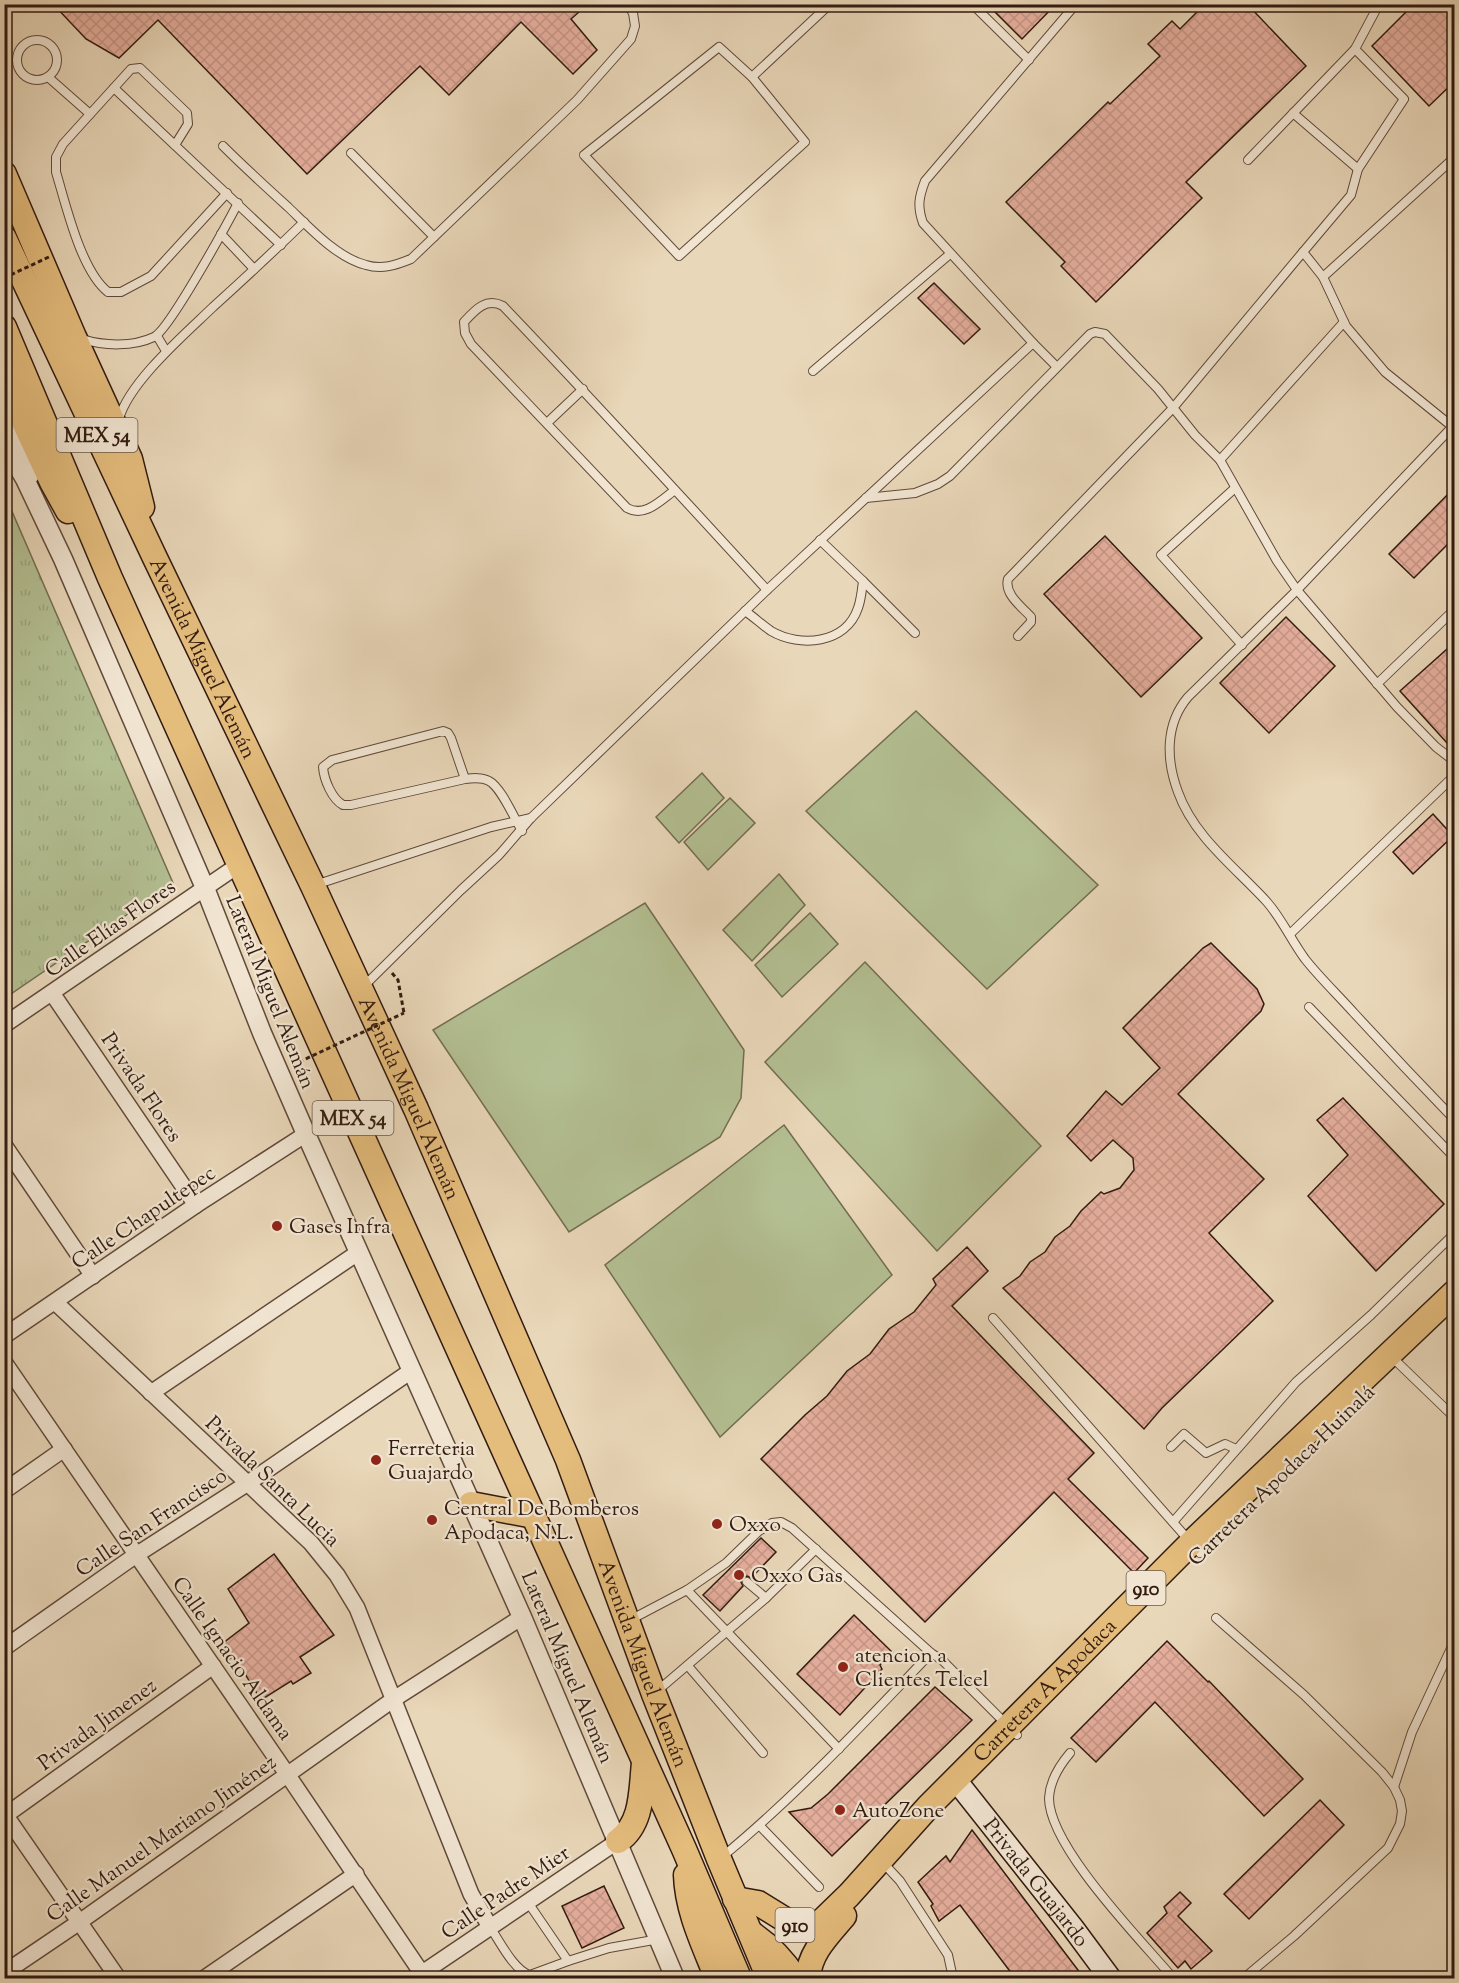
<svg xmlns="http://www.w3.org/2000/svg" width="1459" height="1983" font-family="'Sorts Mill Goudy',serif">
<defs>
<pattern id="grass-tufts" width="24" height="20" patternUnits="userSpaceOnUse" patternTransform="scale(1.5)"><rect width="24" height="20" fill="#b3bf92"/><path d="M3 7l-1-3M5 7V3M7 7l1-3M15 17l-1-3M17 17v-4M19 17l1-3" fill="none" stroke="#9aa47d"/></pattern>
<pattern id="building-cross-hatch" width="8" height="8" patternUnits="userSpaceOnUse" patternTransform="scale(1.5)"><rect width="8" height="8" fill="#e6af9e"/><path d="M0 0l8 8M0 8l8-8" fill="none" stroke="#c69687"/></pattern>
</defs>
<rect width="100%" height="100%" fill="#e9d7b9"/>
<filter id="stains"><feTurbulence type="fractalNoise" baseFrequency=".00333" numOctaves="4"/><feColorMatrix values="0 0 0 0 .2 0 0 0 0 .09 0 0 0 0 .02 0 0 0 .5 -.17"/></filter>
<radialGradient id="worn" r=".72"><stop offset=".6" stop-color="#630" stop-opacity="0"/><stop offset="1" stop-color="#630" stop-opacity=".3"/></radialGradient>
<path fill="url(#grass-tufts)" stroke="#726d51" stroke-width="1.5" d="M 4,493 L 173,883 L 5,998 L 4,998 Z"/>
<g fill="#b3bf92" stroke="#726d51" stroke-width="1.5">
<path d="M 916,711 L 1098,885 L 987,989 L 806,811 Z"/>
<path d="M 702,773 L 724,798 L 679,843 L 656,817 Z"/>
<path d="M 730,798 L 755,823 L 708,870 L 684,842 Z"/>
<path d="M 779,874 L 805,905 L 752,961 L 723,930 Z"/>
<path d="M 645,903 L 744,1050 L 741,1098 L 720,1137 L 569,1232 L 433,1030 Z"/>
<path d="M 810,913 L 838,944 L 782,997 L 755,965 Z"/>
<path d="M 865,962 L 1041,1146 L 937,1251 L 765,1062 Z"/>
<path d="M 784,1125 L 892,1275 L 720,1437 L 605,1265 Z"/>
</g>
<g fill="url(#building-cross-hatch)" stroke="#321b10" stroke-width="1.5">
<path d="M 53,4 L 588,4 L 571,19 L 597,50 L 573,74 L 521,22 L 449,95 L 420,66 L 307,174 L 158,20 L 119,58 L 86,39 Z"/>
<path d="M 987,4 L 1056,4 L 1022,39 Z"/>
<path d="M 1205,4 L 1247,4 L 1306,66 L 1186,182 L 1202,198 L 1096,302 L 1061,266 L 1065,262 L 1006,202 L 1108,102 L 1110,104 L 1160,56 L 1148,44 L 1172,21 L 1180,29 Z"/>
<path d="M 1414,4 L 1455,4 L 1455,81 L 1429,106 L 1372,46 Z"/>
<path d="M 934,283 L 980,329 L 964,344 L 918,298 Z"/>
<path d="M 1455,487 L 1455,537 L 1414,578 L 1389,554 Z"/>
<path d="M 1105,536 L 1202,638 L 1141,697 L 1044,594 Z"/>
<path d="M 1286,617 L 1335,666 L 1269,733 L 1220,683 Z"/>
<path d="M 1455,642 L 1455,736 L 1447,743 L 1400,691 Z"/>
<path d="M 1433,814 L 1453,836 L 1413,874 L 1393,852 Z"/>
<path d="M 1211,943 L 1257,989 L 1264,1004 L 1261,1011 L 1178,1094 L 1264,1179 L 1209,1233 L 1273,1301 L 1162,1408 L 1144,1429 L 1003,1288 L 1020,1276 L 1030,1262 L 1045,1252 L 1055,1237 L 1070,1226 L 1081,1211 L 1101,1192 L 1104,1194 L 1120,1188 L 1134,1170 L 1133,1158 L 1113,1140 L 1091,1161 L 1067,1136 L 1106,1091 L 1122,1105 L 1160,1068 L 1123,1028 L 1203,948 Z"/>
<path d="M 1343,1098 L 1444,1204 L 1376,1271 L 1308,1196 L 1348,1155 L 1317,1120 Z"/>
<path d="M 967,1247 L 988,1271 L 952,1306 L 1094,1453 L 1068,1479 L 1148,1558 L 1134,1573 L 1054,1492 L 925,1622 L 761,1459 L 805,1415 L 827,1396 L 847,1371 L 870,1354 L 889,1329 L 914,1312 L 936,1285 L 933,1279 Z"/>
<path d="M 761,1538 L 776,1552 L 751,1578 L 747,1576 L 743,1578 L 741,1582 L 743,1586 L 720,1611 L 703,1595 Z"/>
<path d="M 274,1554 L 334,1635 L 300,1657 L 311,1673 L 293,1684 L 291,1681 L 261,1700 L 234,1656 L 228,1660 L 218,1647 L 249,1623 L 228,1589 Z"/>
<path d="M 854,1615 L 891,1651 L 880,1665 L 882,1669 L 840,1715 L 797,1674 Z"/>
<path d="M 1167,1641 L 1208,1682 L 1209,1681 L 1303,1779 L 1264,1816 L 1155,1702 L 1096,1762 L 1071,1738 Z"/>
<path d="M 935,1687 L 972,1720 L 832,1856 L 789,1812 L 811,1808 L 828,1794 Z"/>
<path d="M 1320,1800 L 1344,1825 L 1249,1919 L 1224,1894 Z"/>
<path d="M 972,1830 L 1084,1978 L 1015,1978 L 960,1905 L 939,1921 L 931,1906 L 933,1904 L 918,1882 L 946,1856 L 950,1862 Z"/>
<path d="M 604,1886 L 624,1928 L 582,1948 L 562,1906 Z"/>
<path d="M 1180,1892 L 1191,1903 L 1178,1916 L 1212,1951 L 1191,1969 L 1185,1961 L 1178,1968 L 1147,1933 L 1167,1913 L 1164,1907 Z"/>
</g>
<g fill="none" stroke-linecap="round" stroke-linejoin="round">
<defs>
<g id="service">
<path d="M 972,4 L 1029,60"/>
<circle cx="37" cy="60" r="20"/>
<path d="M 719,47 L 752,77 L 805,142 L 679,256 L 584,155 Z"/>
<path d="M 1355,49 L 1379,4"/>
<path d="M 48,77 L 90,114"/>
<path d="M 752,77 L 830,4"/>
<path d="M 114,88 L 281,245"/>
<path d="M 1293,113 L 1358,169"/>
<path d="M 175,145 L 188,124 L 187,113 L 140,68 L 131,69 L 63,144 L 56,157 L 56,172 C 66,205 81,271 108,292 L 121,292 L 151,276 L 227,193"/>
<path d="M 223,146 C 244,167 266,187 288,207 C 309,227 337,258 366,265 C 382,270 396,265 411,259 L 577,100 L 631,39 L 635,26 L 633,13 L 627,4"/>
<path d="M 351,153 L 434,237"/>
<path d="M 1248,160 L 1355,49 L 1404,99 L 1358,169 L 1351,195 L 1303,252 L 1323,277 L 1346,326 L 1385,372 L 1454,428"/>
<path d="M 221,234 L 254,269"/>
<path d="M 1323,277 L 1454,158"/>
<path d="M 157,336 L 166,351"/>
<path d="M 82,339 C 104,346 133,347 154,337 C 169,330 227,224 238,203"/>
<path d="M 1033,343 L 1057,367"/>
<path d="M 813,371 L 950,254"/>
<path d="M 119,419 C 129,382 185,334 213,307 C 244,279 274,251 304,222"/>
<path d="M 547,423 L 583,389"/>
<path d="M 1454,425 L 1297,590 L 1188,697 C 1165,724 1166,760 1178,792 C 1194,837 1236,868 1267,902 C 1282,919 1291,940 1305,959 C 1320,978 1338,995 1354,1013 C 1387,1049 1420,1084 1454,1119"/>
<path d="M 1220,460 L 1344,322"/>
<path d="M 1235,488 L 1161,555 L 1242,645"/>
<path d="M 675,490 C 661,500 645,518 627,508 L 471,344 L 465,333 L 464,322 C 475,310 486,297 503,306 C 592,399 680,495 767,590"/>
<path d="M 866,498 L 915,493 L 938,484 L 950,476 L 1090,334 L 1095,332 L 1105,334 L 1158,389 L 1195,435 L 1220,460 L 1277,561 L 1297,590 L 1397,707 L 1436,747 L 1454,761"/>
<path d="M 863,581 L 915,633"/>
<path d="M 745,611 C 754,617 762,625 771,631 C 800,648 846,644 858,608 C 861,600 862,589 863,581 L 820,540"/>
<path d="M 1018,636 L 1031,622 L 1031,617 C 1021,606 1004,594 1008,579 L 1173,408 L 1303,252"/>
<path d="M 1377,684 L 1454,610"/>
<path d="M 465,779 L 451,738 L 448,733 L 443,731 L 332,760 L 323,767 C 324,780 332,799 343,805 L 351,805 L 465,779 C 473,778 482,777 489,781 C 501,787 514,818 522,831"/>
<path d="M 315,885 L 491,827 L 531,818"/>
<path d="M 1290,934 L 1454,776"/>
<path d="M 364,986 L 461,890 L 499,855 L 531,818 L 767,590 L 1033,343 L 923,223 C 917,206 919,197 925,181 L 1076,4"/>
<path d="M 1309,1007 L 1454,1157"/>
<path d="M 993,1318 L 1200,1553"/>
<path d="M 1397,1362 L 1454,1417"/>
<path d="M 1171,1447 L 1184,1434 L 1206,1453 L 1225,1444 L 1236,1449"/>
<path d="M 1173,1522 L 1296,1382 L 1371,1315 L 1454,1234"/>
<path d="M 747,1582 L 766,1598"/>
<path d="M 1216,1618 L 1304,1695 L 1382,1772 L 1394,1787 L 1400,1800 L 1402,1811 L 1400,1824 L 1388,1848 L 1294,1936 L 1244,1978"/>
<path d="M 630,1620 L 687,1590"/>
<path d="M 688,1666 L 763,1753"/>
<path d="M 656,1692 L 766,1598 L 816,1549"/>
<path d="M 839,1749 L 687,1590 L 726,1563 L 759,1531 L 772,1523 L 781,1522 L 792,1528 L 931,1653 L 942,1660 L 1017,1735"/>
<path d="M 1070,1753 C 1059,1766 1050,1780 1049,1798 C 1049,1847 1141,1940 1173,1978"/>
<path d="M 1394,1787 L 1412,1732 L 1454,1642"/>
<path d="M 760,1826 L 819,1887"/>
<path d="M 722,1857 C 797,1795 864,1723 931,1653"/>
<path d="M 887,1867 L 900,1881 L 948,1955 L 953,1978"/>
<path d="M 527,1901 L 568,1961 L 609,1948 L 659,1939"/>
<path d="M 490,1927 C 499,1940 514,1971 530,1975 L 568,1961"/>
</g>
<g id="minor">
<path d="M 52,993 L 196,1205"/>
<path d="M 4,1025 L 240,864"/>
<path d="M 4,1145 L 93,1276"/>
<path d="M 56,1303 L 311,1543 L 337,1575 L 357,1608 L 471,1894 L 490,1927"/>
<path d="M 4,1336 L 196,1205 L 306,1134"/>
<path d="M 4,1362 L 287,1774 L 425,1978"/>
<path d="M 151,1393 L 359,1252"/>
<path d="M 4,1491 L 64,1449"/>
<path d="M 4,1648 L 136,1555 L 248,1483 L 411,1371"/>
<path d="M 4,1813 L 118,1978"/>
<path d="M 6,1815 L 213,1666"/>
<path d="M 4,1973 L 78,1923 L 394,1699 L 522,1617"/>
<path d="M 205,1978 L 356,1874"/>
<path d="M 415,1978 L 618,1841"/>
</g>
<g id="tertiary">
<path d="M 4,410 L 30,475"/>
<path d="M 4,456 L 18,467 L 25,479 L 63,559 L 205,888 L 262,1033 L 306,1134 L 522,1617 L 675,1978"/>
</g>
<g id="secondary">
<path id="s1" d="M 962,1788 L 1073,1928 L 1110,1978"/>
</g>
<g id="primary">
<path id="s2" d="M 735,1899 L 758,1903 L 792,1924 L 803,1927 L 819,1924 L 849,1895 L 928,1807 L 1191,1543 L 1454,1293"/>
<path d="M 808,1978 C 809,1953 828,1935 844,1916"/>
</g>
<g id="trunk">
<path d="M 4,174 L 74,337 L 130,459 L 142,507"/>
<path id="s3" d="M 4,238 L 155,558 L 313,886 L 416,1109 L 568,1460 L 654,1694 L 719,1859 L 769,1978"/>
<path d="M 4,327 L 110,578 L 684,1849 L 739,1978"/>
<path d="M 4,379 L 52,482 L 68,511"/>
<path d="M 471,1504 L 534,1516"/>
<path d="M 618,1841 C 643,1824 641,1790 644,1763"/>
<path d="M 686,1875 C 687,1911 704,1945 717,1978"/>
<path d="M 752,1934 C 770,1946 783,1960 795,1978"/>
</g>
</defs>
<use href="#service" stroke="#604a3a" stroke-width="10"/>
<use href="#minor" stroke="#604a3a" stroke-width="18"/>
<use href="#tertiary" stroke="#604a3a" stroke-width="21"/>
<use href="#secondary" stroke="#321b10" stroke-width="24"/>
<use href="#primary" stroke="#321b10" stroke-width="27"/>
<use href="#trunk" stroke="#321b10" stroke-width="27"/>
<g stroke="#321b10" stroke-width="3" stroke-dasharray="4.5 3" stroke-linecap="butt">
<path d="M 392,973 L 398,980 L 404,1013"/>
<path d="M 278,1026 L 282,1025 L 299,1062"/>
</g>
<use href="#service" stroke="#f1e5d2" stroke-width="8"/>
<use href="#minor" stroke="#f1e5d2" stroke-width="15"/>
<use href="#tertiary" stroke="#f1e5d2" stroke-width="18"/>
<use href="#secondary" stroke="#f1e5d2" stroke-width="21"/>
<use href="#primary" stroke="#e4bc7c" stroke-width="24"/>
<use href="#trunk" stroke="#e4bc7c" stroke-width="24"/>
<g stroke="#321b10" stroke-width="3" stroke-dasharray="4.5 3" stroke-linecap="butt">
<path d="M 4,278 L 51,256"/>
<path d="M 299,1062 L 404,1013"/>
</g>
</g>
<g fill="#8f2418" stroke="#f1e5d2" stroke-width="2">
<circle cx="277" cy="1226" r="6"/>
<circle cx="376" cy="1460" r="6"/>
<circle cx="432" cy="1520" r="6"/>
<circle cx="717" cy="1524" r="6"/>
<circle cx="739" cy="1575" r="6"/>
<circle cx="843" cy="1667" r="6"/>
<circle cx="840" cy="1810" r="6"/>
</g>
<g text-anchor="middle" stroke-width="4.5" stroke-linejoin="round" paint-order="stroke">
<g fill="#f1e5d2" stroke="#6b584a" stroke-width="1.5">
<rect x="56.5" y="418" width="81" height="34" rx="4.5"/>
<rect x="312.5" y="1101" width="81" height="34" rx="4.5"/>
<rect x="1126.5" y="1571" width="39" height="34" rx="4.5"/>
<rect x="775.5" y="1908" width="39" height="34" rx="4.5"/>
</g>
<g font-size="20" font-weight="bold" fill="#321b10">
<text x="97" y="442">MEX 54</text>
<text x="353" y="1125">MEX 54</text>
<text x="1146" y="1595">910</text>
<text x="795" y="1932">910</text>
</g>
<g font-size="21" fill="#321b10" stroke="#f1e5d2">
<text dy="7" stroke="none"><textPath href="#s3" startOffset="465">Avenida Miguel Alemán</textPath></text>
<text transform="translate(110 928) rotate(-35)" y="7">Calle Elías Flores</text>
<text transform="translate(271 992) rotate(68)" y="7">Lateral Miguel Alemán</text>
<text transform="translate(142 1087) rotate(56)" y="7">Privada Flores</text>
<text dy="7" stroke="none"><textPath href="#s3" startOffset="951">Avenida Miguel Alemán</textPath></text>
<text transform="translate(143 1217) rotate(-34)" y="7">Calle Chapultepec</text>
<text transform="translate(1281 1475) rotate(-44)" y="7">Carretera Apodaca-Huinalá</text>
<text transform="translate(273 1481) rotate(44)" y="7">Privada Santa Lucia</text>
<text transform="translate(151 1522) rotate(-34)" y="7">Calle San Francisco</text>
<text transform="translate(233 1658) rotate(55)" y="7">Calle Ignacio Aldama</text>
<text dy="7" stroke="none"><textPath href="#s3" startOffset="1563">Avenida Miguel Alemán</textPath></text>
<text transform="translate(568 1667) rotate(67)" y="7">Lateral Miguel Alemán</text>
<text dy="7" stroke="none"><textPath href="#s2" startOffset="416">Carretera A Apodaca</textPath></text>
<text transform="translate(97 1724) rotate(-36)" y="7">Privada Jimenez</text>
<text transform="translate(161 1838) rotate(-35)" y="7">Calle Manuel Mariano Jiménez</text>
<text dy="7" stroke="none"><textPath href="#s1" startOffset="120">Privada Guajardo</textPath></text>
<text transform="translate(505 1892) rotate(-34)" y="7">Calle Padre Mier</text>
</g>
<g font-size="21" fill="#321b10" stroke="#f1e5d2" text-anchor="start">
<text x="289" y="1233">Gases Infra</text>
<text x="388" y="1455">Ferreteria<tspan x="388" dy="24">Guajardo</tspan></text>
<text x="444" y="1515">Central De Bomberos<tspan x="444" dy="24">Apodaca, N.L.</tspan></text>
<text x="729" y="1531">Oxxo</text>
<text x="751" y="1582">Oxxo Gas</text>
<text x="855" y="1662">atencion a<tspan x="855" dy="24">Clientes Telcel</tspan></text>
<text x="852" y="1817">AutoZone</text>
</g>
</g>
<rect width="1459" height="1983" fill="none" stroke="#e9d7b9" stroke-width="24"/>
<rect x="6" y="6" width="1447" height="1971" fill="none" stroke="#321b10" stroke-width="3"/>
<rect x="12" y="12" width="1435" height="1959" fill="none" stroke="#321b10" stroke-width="1.5"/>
<rect width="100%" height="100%" filter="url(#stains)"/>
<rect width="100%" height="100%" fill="url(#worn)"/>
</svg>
